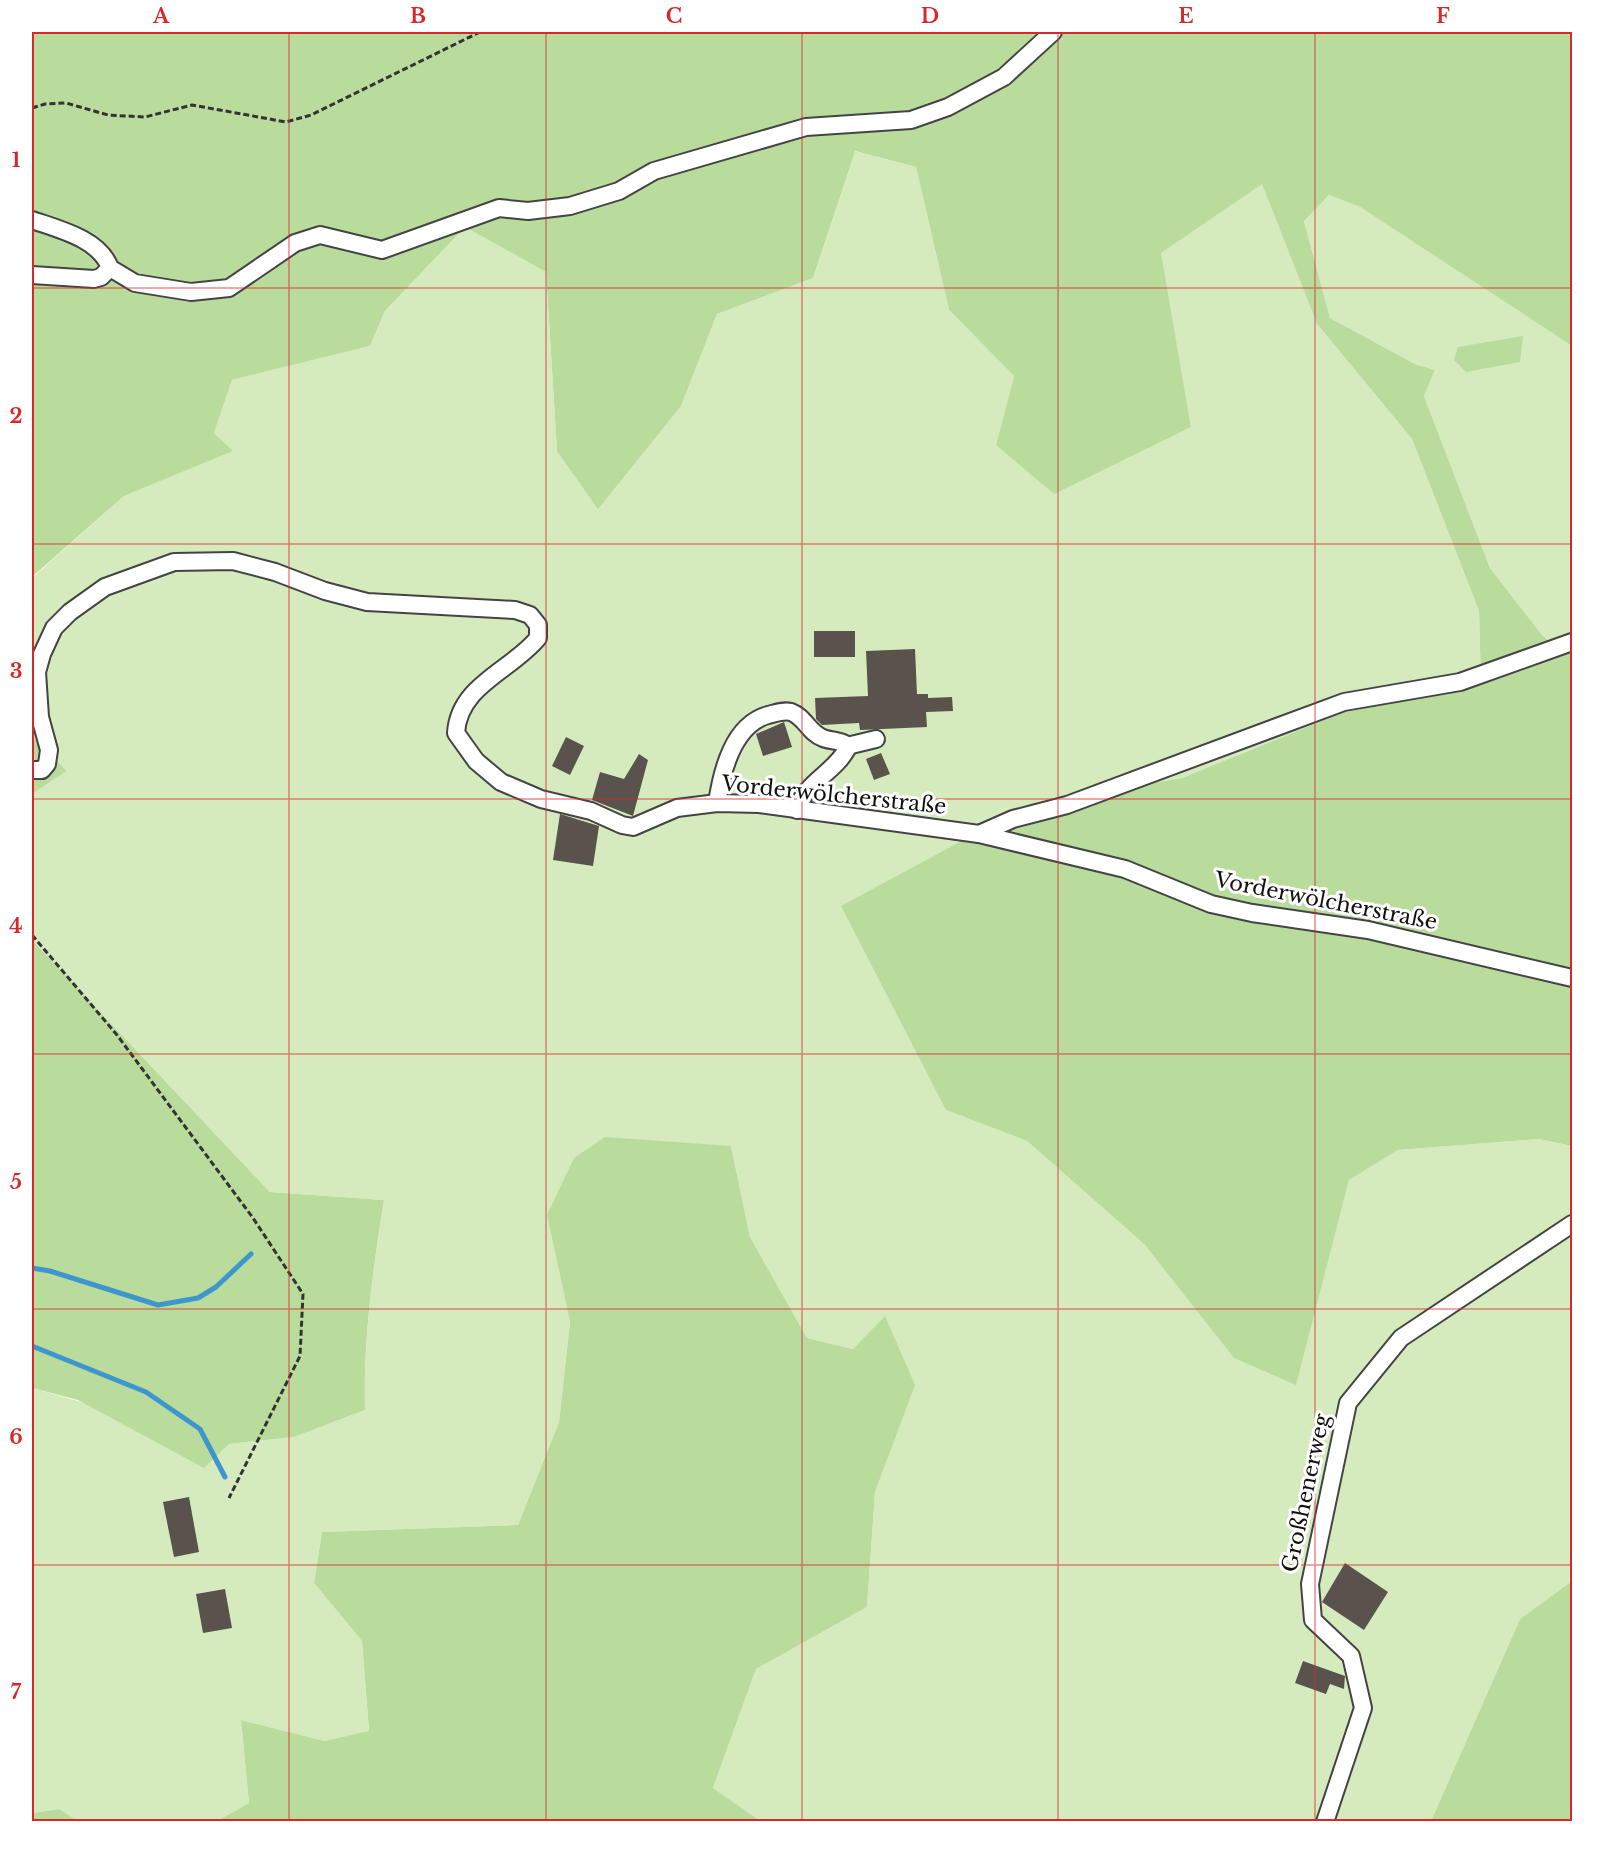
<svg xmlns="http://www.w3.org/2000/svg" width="1604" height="1853" font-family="'Libre Baskerville',serif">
<rect width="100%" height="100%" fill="#fffdf5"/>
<g fill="#d5ebbd">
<path d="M 854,151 L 916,167 L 949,310 L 1014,376 L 996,445 L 1191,427 L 1160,253 L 1262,183 L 1317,324 L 1412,439 L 1479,611 L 1481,684 L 1341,713 L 1182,778 L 1032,803 L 946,1110 L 1027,1141 L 1145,1245 L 1234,1357 L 1295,1384 L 1349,1180 L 1398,1150 L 1539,1139 L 1572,1146 L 1572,1581 L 1520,1619 L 1431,1821 L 760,1822 L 713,1788 L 756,1669 L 867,1607 L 875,1492 L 914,1385 L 853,1349 L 807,1338 L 750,1237 L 731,1146 L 547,1214 L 570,1322 L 559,1422 L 518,1525 L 322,1532 L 314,1583 L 362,1641 L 369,1732 L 325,1741 L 241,1720 L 249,1803 L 217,1821 L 77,1822 L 59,1809 L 32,1813 L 32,1388 L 229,1444 L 294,1437 L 365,1410 C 363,1340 373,1270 384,1200 L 270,1192 L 32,940 L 32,794 L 67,771 L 32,736 L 32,578 L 124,496 L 232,451 L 214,433 L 232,380 L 370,346 L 385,311 L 465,227 L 546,272 L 557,451 L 681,406 L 717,314 L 813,278 Z"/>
<path d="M 1329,195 L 1360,207 L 1572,346 L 1572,647 L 1563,651 L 1542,635 L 1490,568 L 1424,396 L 1435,370 L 1415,364 L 1330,318 L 1304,221 Z"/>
</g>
<g fill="#b9dc9c">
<path d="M 32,32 L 1572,32 L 1572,346 L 1360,207 L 1329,195 L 1304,221 L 1330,318 L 1415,364 L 1435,370 L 1424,396 L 1490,568 L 1542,635 L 1562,651 L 1572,647 L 1572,1146 L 1539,1139 L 1398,1150 L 1349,1180 L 1296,1385 L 1234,1358 L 1145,1245 L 1027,1141 L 946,1110 L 841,906 L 1032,803 L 1182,778 L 1341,713 L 1481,684 L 1479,611 L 1412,439 L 1317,324 L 1262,184 L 1161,253 L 1191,427 L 1054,494 L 996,445 L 1014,376 L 949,310 L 916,167 L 855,151 L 813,278 L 717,314 L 681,406 L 598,509 L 557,451 L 546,272 L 465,227 L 385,311 L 370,346 L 232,380 L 214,433 L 233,451 L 124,496 L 32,577 Z"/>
<path d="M 1523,336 L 1520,362 L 1466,372 L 1454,360 L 1458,347 Z"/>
<path d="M 32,736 L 67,771 L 32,794 Z"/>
<path d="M 32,940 L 270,1192 L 384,1200 C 373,1269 363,1340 365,1410 L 294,1437 L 229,1444 L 204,1468 L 78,1400 L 32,1388 Z"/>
<path d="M 605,1137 L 731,1146 L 750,1237 L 807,1338 L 853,1349 L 885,1316 L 915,1385 L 875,1492 L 867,1607 L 756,1669 L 713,1788 L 760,1821 L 217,1821 L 249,1803 L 241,1720 L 325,1741 L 369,1731 L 362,1641 L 314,1583 L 322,1532 L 518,1525 L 559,1422 L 570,1322 L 547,1215 L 574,1158 Z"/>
<path d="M 1572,1581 L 1572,1821 L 1431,1821 L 1520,1619 Z"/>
<path d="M 59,1809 L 77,1821 L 32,1821 L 32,1813 Z"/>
</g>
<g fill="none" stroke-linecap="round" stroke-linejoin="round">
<g stroke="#3f96cf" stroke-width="5">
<path d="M 32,1268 L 50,1271 L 158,1305 L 198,1298 L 216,1287 L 251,1254"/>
<path d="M 32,1346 L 146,1392 L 200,1429 L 225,1477"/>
</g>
</g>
<g fill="#5a524d">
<rect x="814" y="631" width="41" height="26"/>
<path d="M 915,649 L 917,694 L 928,694 L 928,698 L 952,697 L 953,711 L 926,712 L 927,727 L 860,730 L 859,723 L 822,725 L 816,719 L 815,698 L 868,696 L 866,651 Z"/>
<path d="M 784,722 L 792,747 L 763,756 L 756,734 Z"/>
<path d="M 566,737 L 584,746 L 570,775 L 552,766 Z"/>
<path d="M 881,753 L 890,774 L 874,780 L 866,759 Z"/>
<path d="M 639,754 L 648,760 L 633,816 L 592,800 L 600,772 L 624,779 Z"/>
<path d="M 560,814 L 599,826 L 593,866 L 553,860 Z"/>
<path d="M 189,1497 L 199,1552 L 174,1557 L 163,1502 Z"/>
<path d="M 1345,1563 L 1388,1592 L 1364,1630 L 1322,1602 Z"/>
<path d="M 225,1589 L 232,1628 L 203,1633 L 196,1594 Z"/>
<path d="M 1303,1661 L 1345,1676 L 1344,1689 L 1330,1684 L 1326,1694 L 1295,1683 Z"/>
</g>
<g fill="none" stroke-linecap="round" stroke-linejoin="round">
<defs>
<g id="minor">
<path d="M 32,220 C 58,229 100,239 110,268 L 101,277 L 94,279 L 32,275"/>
<path d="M 110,268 L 135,283 L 191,292 L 229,288 L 295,243 L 320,235 L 382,250 L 499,208 L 528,211 L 570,206 L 619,191 L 654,171 L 806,127 L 911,120 L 948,107 L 1004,77 L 1053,32"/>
<path d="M 847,746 L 876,739"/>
<path d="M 32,770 L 42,770 L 47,764 L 49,750 L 40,717 L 37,672 L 42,654 L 54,628 L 70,612 L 105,587 L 174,562 L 233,561 L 275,572 L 325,591 L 367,602 L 515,610 L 530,615 L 538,625 L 538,638 C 511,671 459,685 456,733 L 476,761 L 501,782 L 541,799 L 591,811 L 622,825 L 633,827 L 677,808 L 717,803 L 759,804 L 979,834 L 1125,869 L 1211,904 L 1252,913 L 1368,930 L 1572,978"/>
<path d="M 717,803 C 722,770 733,725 768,715 C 776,713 783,710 791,712 C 805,717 809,733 823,738 C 830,741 838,740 845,744 L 847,749 C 834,773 805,782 797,810"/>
<path d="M 979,834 L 1013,819 L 1067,805 L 1344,702 L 1460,682 L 1572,642"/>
<path d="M 1325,1822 L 1363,1708 L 1351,1656 L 1313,1620 L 1310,1584 L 1348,1403 L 1401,1338 L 1572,1224"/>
</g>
</defs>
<use href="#minor" stroke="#444" stroke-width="20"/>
<g stroke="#333" stroke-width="3" stroke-dasharray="6 3" stroke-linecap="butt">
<path d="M 32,108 L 45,104 L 66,103 L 108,115 L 145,117 L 192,105 L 286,122 L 311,115 L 480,32"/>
<path d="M 32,935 L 117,1035 L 253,1218 L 303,1294 L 300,1356 L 229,1498"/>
</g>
<use href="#minor" stroke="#fff" stroke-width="16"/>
</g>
<path fill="none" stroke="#d62828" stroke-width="1.5" stroke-opacity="0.55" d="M 289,32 L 289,1822M 546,32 L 546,1822M 802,32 L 802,1822M 1058,32 L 1058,1822M 1315,32 L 1315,1822M 32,288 L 1572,288M 32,544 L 1572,544M 32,799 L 1572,799M 32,1054 L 1572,1054M 32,1309 L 1572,1309M 32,1565 L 1572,1565"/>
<g text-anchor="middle" stroke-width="6" stroke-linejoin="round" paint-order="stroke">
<g font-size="21" fill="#111" stroke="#fff">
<text transform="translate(834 795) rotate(6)" y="7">Vorderwölcherstraße</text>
<text transform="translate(1326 901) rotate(11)" y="7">Vorderwölcherstraße</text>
<text transform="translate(1306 1493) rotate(-78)" y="7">Großhenerweg</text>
</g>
</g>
<rect width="1604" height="1853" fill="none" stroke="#ffffff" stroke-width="66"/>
<rect x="33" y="33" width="1538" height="1787" fill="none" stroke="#d62828" stroke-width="2"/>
<g font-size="20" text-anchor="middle" font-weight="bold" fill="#d62828">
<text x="161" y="23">A</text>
<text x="418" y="23">B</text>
<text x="674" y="23">C</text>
<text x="930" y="23">D</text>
<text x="1186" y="23">E</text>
<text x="1443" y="23">F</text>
<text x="16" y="167">1</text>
<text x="16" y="423">2</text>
<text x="16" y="678">3</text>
<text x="16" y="933">4</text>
<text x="16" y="1189">5</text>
<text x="16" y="1444">6</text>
<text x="16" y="1699">7</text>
</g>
</svg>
